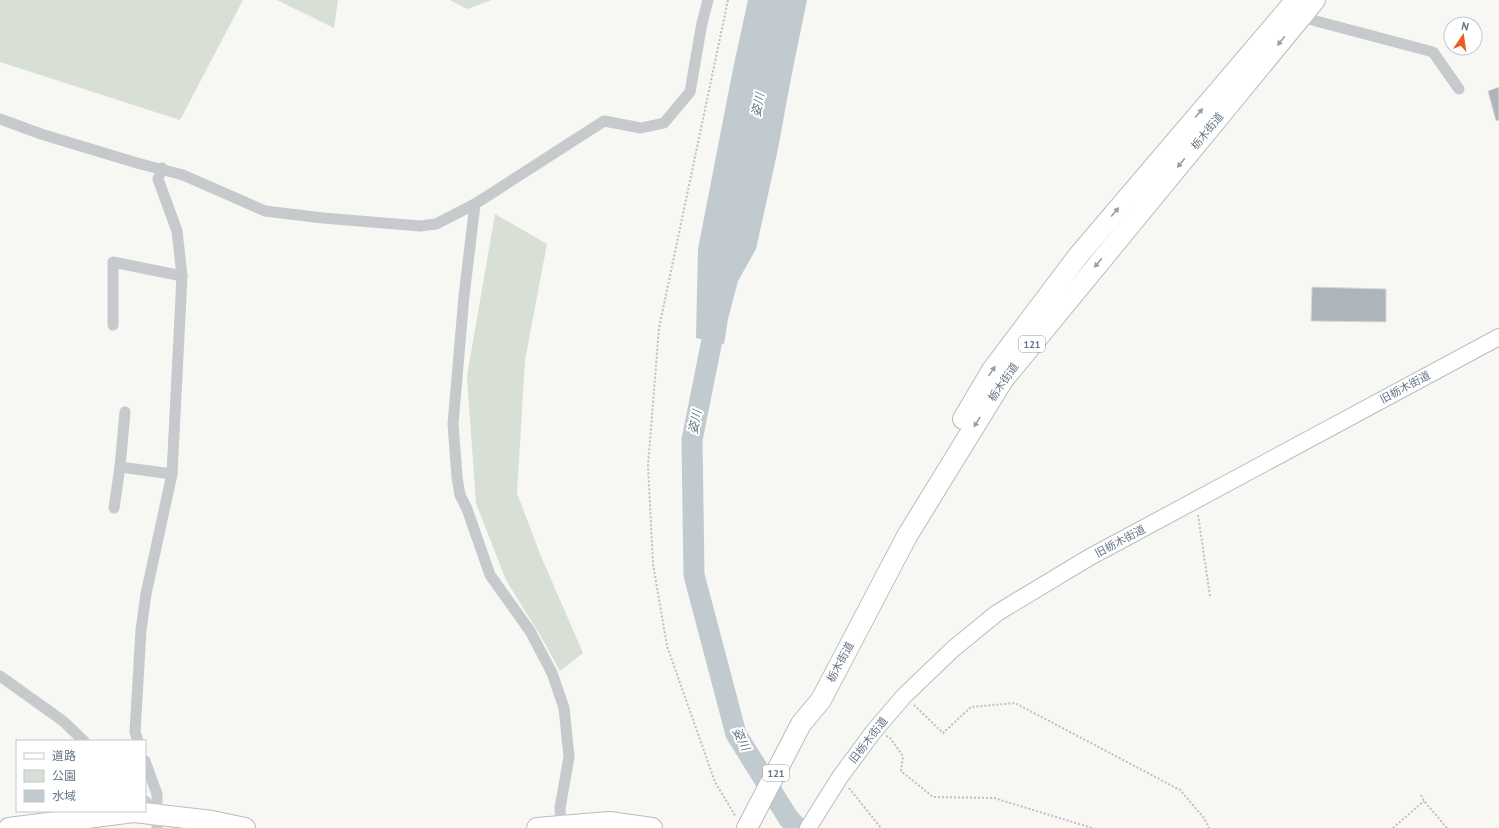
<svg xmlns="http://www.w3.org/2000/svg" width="1499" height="828" font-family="'PT Sans','Noto Sans JP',sans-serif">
<rect width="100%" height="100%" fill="#f7f7f4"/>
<g fill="#d8dfd4">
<path d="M 0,0 L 243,0 L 180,120 L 0,62 Z"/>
<path d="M 277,0 L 338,0 L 334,28 Z"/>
<path d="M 450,0 L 492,0 L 467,9 Z"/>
<path d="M 495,214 L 547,244 L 525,360 L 517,493 L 540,554 L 583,653 L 560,671 L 540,635 L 506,580 L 476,503 L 467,376 Z"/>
</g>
<path fill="#c0cacf" d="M 748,0 L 807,0 L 791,78 L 778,149 L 756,249 L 738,281 L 728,319 L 724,344 L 696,338 L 698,249 L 733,69 Z"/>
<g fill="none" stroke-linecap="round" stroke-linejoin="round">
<path stroke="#c0cacf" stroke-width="21" d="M 717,315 L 692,440 L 694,575 L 736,734 L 789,819 L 798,828"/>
</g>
<g fill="#adb5bb" stroke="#d8d9d6">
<path d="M 1499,87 L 1499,120 L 1496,121 L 1488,91 Z"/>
<path d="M 1312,287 L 1386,289 L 1386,322 L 1311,321 Z"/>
</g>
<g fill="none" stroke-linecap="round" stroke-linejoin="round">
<defs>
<path id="secondary" d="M 808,828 L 840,777 L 874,731 L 904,696 L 953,649 L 997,613 L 1090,557 L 1499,337"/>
<g id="highway">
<path d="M 963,419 L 992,370 L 1078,256 L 1296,0"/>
<path d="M 9,828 L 134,812 L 212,821 L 245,828"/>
<path d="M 537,828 L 609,822 L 652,828"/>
<path d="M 747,828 L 801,724 L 821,700 L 907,536 L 1003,380 L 1315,0"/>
</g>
</defs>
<use href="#secondary" stroke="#b8bdc2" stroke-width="18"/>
<use href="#highway" stroke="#b8bcbf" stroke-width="22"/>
<g stroke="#bdc0c2" stroke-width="2" stroke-dasharray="2 2" stroke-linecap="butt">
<path d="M 728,0 L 659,328 L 648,466 L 653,564 L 667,646 L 715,782 L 736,817"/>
<path d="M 1198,515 L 1210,596"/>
<path d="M 914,705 L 943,733 L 971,707 L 1015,703 L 1180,790 L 1204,818 L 1209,828"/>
<path d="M 886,736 L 890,738 L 903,756 L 901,771 L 933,797 L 994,798 L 1092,828"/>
<path d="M 849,788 L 881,828"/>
<path d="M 1421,795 L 1424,801 L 1447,828"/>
<path d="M 1393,828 L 1424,801"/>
</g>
<g stroke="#c6cacd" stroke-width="11">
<path d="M 1297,16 L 1433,52 L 1459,89"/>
<path d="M 0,119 L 41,134 L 137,163 L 183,175 L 265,211 L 323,218 L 420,226 L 436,224 L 475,204 L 604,121 L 641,128 L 664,123 L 690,92 L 702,23 L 708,0"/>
<path d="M 475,204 L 464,296 L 453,424 L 457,477 L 460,495 L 467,509 L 490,575 L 530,631 L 552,673 L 564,708 L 569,757 L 560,808 L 561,825"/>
<path d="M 113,325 L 113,262 L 182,276"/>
<path d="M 120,467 L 172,474"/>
<path d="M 114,508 L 120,467 L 125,412"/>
<path d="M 0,676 L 63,721 L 84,741"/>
<path d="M 138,741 L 135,732 L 141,630 L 146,594 L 172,474 L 182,276 L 177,231 L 158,179 L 162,168"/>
<path d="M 145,761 L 157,794 L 157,828"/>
<path d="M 145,801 L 157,814"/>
</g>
<use href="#secondary" stroke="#fff" stroke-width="16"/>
<use href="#highway" stroke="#fff" stroke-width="20"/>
</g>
<defs><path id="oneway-solid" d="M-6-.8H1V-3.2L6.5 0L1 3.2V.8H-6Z"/></defs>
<g fill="#929eaa">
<use href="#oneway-solid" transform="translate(1281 41) rotate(129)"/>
<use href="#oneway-solid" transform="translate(1199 113) rotate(-50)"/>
<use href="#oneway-solid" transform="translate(1181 163) rotate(129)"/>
<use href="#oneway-solid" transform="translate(1115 212) rotate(-50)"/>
<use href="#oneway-solid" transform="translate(1098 263) rotate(129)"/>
<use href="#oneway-solid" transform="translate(992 371) rotate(-56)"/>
<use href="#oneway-solid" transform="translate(977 422) rotate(121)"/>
</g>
<g text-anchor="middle" stroke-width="4" stroke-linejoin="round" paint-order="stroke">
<g fill="#fff" stroke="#929eaa" stroke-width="1">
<rect x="1019" y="336" width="26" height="16" rx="3"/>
<rect x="763" y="765" width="26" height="16" rx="3"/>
</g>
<g font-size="10" font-weight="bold" fill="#647586">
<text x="1032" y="348">121</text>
<text x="776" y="777">121</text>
</g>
<g font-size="11" fill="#647586" stroke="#fff">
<text transform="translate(1207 131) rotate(-51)" y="4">栃木街道</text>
<text transform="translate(1003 382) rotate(-55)" y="4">栃木街道</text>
<text transform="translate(1405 387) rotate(-28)" y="4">旧栃木街道</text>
<text transform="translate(1120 541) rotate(-28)" y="4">旧栃木街道</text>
<text transform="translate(840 662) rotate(-62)" y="4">栃木街道</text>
<text transform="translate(868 740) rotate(-52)" y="4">旧栃木街道</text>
</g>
<g font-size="12" font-style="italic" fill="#607783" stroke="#fff">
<text transform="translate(758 105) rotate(-79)" y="4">姿川</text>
<text transform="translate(695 422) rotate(-79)" y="4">姿川</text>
<text transform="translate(741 739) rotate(64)" y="4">姿川</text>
</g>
</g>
<rect x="16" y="740" width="130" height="72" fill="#ffffff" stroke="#c1c8cf"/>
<rect x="24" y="753" width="20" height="6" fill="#ffffff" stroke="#c1c8cf"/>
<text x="52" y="760" font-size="12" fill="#647586">道路</text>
<rect x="24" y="770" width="20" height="12" fill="#d8dfd4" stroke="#c1c8cf"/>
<text x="52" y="780" font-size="12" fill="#647586">公園</text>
<rect x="24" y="790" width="20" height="12" fill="#c0cacf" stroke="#c1c8cf"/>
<text x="52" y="800" font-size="12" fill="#647586">水域</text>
<g transform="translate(1463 36) rotate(13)"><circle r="19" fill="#ffffff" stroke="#c1c8cf"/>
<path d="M0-3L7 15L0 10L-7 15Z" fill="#ec5b1f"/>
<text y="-6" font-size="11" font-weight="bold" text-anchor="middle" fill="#647586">N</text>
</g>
</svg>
